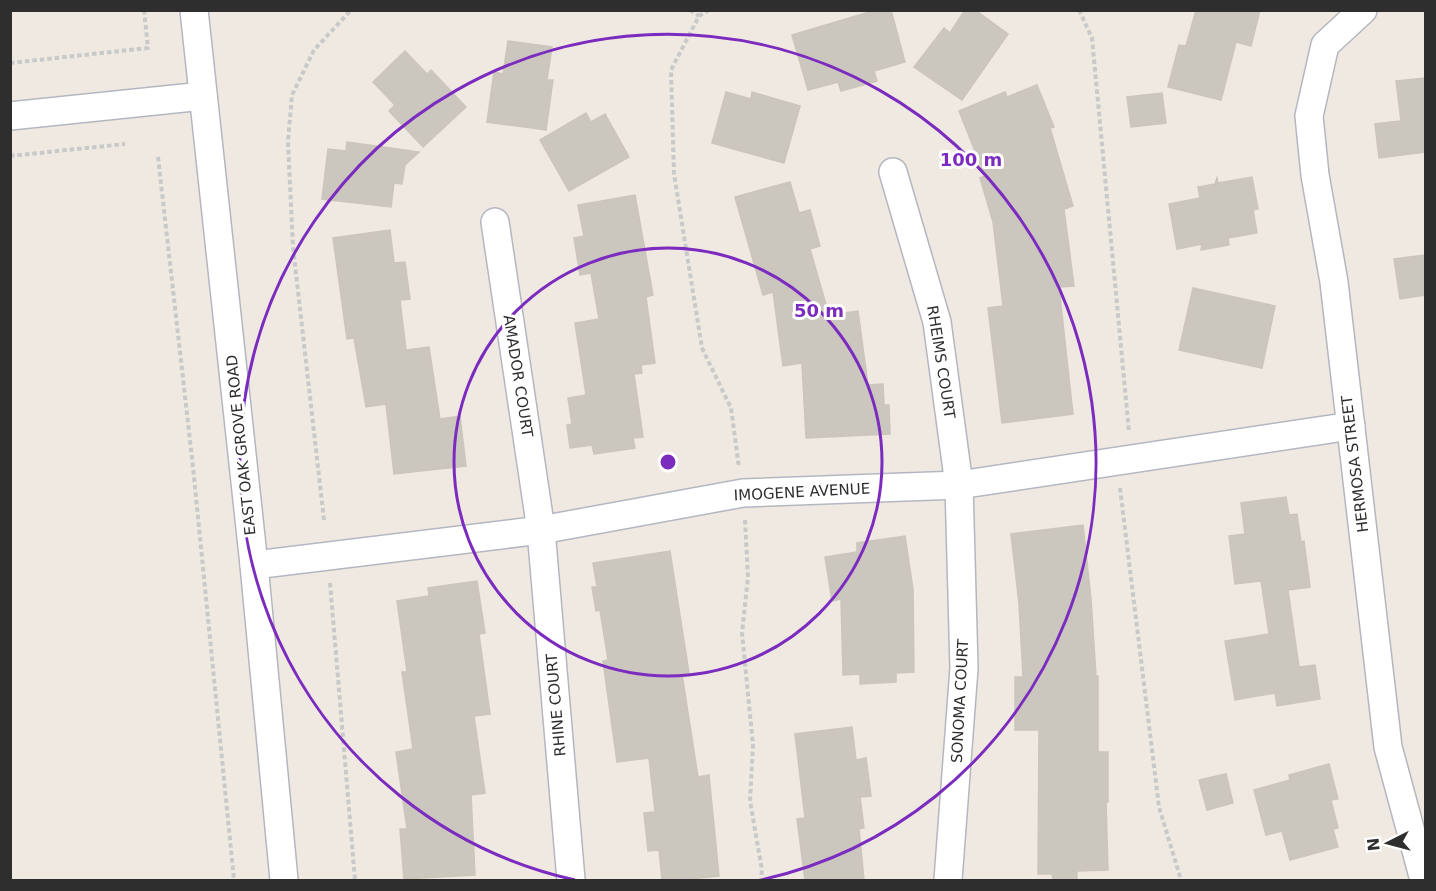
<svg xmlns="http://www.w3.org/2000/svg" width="1436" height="891" font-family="'DejaVu Sans',sans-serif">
<rect width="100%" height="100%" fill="#efe9e1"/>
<g fill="#cbc7bf" stroke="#cbc5ba" stroke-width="1.5">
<path d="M 876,10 L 891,10 L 905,62 L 874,71 L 877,81 L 841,91 L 838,82 L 808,90 L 792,35 Z"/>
<path d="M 965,10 L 975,10 L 1008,34 L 962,100 L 914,67 L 944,28 L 950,33 Z"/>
<path d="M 1196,10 L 1260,10 L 1251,46 L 1236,42 L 1221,100 L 1168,87 L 1179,45 L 1186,46 Z"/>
<path d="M 508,41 L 552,47 L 547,80 L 553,80 L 546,130 L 487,122 L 494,72 L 503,74 Z"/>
<path d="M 405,51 L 427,74 L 431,70 L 466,107 L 423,147 L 389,111 L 395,105 L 373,82 Z"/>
<path d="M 1425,78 L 1425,152 L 1379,158 L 1375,124 L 1401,121 L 1396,81 Z"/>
<path d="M 1037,85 L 1054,127 L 1050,128 L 1073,206 L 1064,209 L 1074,286 L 1059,287 L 1073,414 L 1002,423 L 988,308 L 1003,306 L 993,222 L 980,178 L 985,176 L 959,111 L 1005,92 L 1007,97 Z"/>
<path d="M 726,92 L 751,99 L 752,92 L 800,106 L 784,163 L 712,143 Z"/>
<path d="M 1162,93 L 1166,123 L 1131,127 L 1127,97 Z"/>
<path d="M 586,113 L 591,122 L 605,114 L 629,157 L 569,191 L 540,140 Z"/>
<path d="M 347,142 L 419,152 L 405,165 L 402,184 L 394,183 L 391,207 L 322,199 L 328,149 L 346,151 Z"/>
<path d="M 1217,178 L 1218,183 L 1252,177 L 1258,209 L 1253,210 L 1257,233 L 1228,238 L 1229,245 L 1201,250 L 1202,244 L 1177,249 L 1169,204 L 1200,198 L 1198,187 L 1215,184 Z"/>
<path d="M 790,182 L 799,213 L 810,210 L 820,246 L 810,249 L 829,315 L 858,311 L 868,385 L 883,384 L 884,405 L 889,405 L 890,434 L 806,438 L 802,363 L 783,366 L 773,292 L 763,295 L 735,197 Z"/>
<path d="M 635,195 L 653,295 L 646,297 L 655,363 L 641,365 L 642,373 L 634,374 L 643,437 L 633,438 L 635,448 L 594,454 L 592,445 L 570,448 L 567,425 L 572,424 L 568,398 L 586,395 L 575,323 L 599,319 L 591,273 L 580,275 L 574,238 L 584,236 L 578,205 Z"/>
<path d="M 390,230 L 394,263 L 405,262 L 410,299 L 400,300 L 406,350 L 429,347 L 440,419 L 460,416 L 466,466 L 394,474 L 386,404 L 366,407 L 354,338 L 347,339 L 333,238 Z"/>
<path d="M 1425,255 L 1425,295 L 1400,299 L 1394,259 Z"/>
<path d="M 1193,288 L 1275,306 L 1262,368 L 1179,350 Z"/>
<path d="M 1286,497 L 1289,515 L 1297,514 L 1301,542 L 1304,541 L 1310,587 L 1288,590 L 1299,667 L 1315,665 L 1320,699 L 1277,706 L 1275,693 L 1235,700 L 1225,641 L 1269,634 L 1261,581 L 1235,584 L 1229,536 L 1245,534 L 1241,503 Z"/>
<path d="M 1083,525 L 1091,599 L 1096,676 L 1098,676 L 1098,752 L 1108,752 L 1108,802 L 1106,802 L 1108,870 L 1077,871 L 1077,880 L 1053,880 L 1052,874 L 1038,874 L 1039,730 L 1015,730 L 1015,677 L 1023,677 L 1019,604 L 1011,534 Z"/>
<path d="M 905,536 L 913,589 L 914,672 L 896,673 L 896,682 L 860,684 L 860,674 L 843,675 L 841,599 L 832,601 L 825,557 L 857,552 L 857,543 Z"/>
<path d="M 670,551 L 689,673 L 682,674 L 698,777 L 709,775 L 719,876 L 680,880 L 662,880 L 659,850 L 648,851 L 644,813 L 655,812 L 649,758 L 617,762 L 603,661 L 608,660 L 600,610 L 596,611 L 592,587 L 597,587 L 593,563 Z"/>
<path d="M 477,581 L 485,633 L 479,634 L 490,714 L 474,716 L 485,793 L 471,795 L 475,875 L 404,879 L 400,829 L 407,829 L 396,752 L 413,749 L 402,672 L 407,672 L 397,601 L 429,596 L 428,588 Z"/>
<path d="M 852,727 L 856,760 L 866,758 L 871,796 L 860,797 L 864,828 L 859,829 L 864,880 L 805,880 L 797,819 L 805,818 L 795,734 Z"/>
<path d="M 1329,764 L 1338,799 L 1331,800 L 1338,828 L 1333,829 L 1338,847 L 1290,860 L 1282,831 L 1266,835 L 1254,790 L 1290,780 L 1289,775 Z"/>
<path d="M 1226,774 L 1233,803 L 1207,810 L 1199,780 Z"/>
</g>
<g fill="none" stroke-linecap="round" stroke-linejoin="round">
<defs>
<g id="minor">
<path d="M 194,10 L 254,565 L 284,880"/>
<path d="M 1363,10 L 1325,45 L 1309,116 L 1315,175 L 1334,282 L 1388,747 L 1424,880"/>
<path d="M 10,116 L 203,96"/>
<path d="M 893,172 L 937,322 L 959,485 L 964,668 L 948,880"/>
<path d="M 495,222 L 541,530 L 571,880"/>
<path d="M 254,565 L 541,530 L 743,493 L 959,485 L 1351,426"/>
</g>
</defs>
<use href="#minor" stroke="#b4b7c1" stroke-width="30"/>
<g stroke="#c9c9c9" stroke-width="4" stroke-dasharray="4.5 3" stroke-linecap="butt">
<path d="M 690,10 L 699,16"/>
<path d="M 709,10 L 699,16 L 671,70 L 674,174 L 702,348 L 731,408 L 739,468"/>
<path d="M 1079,10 L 1092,38 L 1129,432"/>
<path d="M 10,63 L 148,48 L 144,10"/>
<path d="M 10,156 L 125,144"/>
<path d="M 158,157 L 193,467 L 234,880"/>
<path d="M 1120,488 L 1159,807 L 1181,880"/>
<path d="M 324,520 L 293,247 L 288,142 L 292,95 L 314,50 L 351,10"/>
<path d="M 745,520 L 748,577 L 742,633 L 753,745 L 750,801 L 762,870 L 761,880"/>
<path d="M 330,583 L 355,880"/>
</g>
<use href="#minor" stroke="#fff" stroke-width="27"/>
</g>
<g fill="none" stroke="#7b2cbf" stroke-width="3">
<circle cx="668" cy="462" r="214"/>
<path d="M575 880A428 428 0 1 1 761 880"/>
</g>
<g text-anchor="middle" stroke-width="6" stroke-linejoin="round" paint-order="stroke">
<g font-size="15" fill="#2e2e2e" stroke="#fff">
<text transform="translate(941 362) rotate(81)" y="5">RHEIMS COURT</text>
<text transform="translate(518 376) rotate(81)" y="5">AMADOR COURT</text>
<text transform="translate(241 445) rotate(-96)" y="5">EAST OAK GROVE ROAD</text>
<text transform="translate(1355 464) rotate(-97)" y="5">HERMOSA STREET</text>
<text transform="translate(802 492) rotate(-3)" y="5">IMOGENE AVENUE</text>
<text transform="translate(960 701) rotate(-87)" y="5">SONOMA COURT</text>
<text transform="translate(556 705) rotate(-95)" y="5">RHINE COURT</text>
</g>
</g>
<circle cx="668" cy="462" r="9" fill="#7b2cbf" stroke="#fff" stroke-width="3"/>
<g font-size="18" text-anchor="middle" font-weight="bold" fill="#7b2cbf" stroke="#fff" stroke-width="6" stroke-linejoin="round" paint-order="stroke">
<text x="971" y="166">100 m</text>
<text x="819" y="317">50 m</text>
</g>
<rect width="1436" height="891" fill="none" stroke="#2e2e2e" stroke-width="24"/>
<g transform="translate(1388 843) rotate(264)" stroke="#ffffff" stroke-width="4.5" paint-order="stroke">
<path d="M0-4.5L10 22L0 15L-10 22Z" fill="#2e2e2e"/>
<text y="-9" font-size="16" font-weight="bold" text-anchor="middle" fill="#2e2e2e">N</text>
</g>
</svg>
